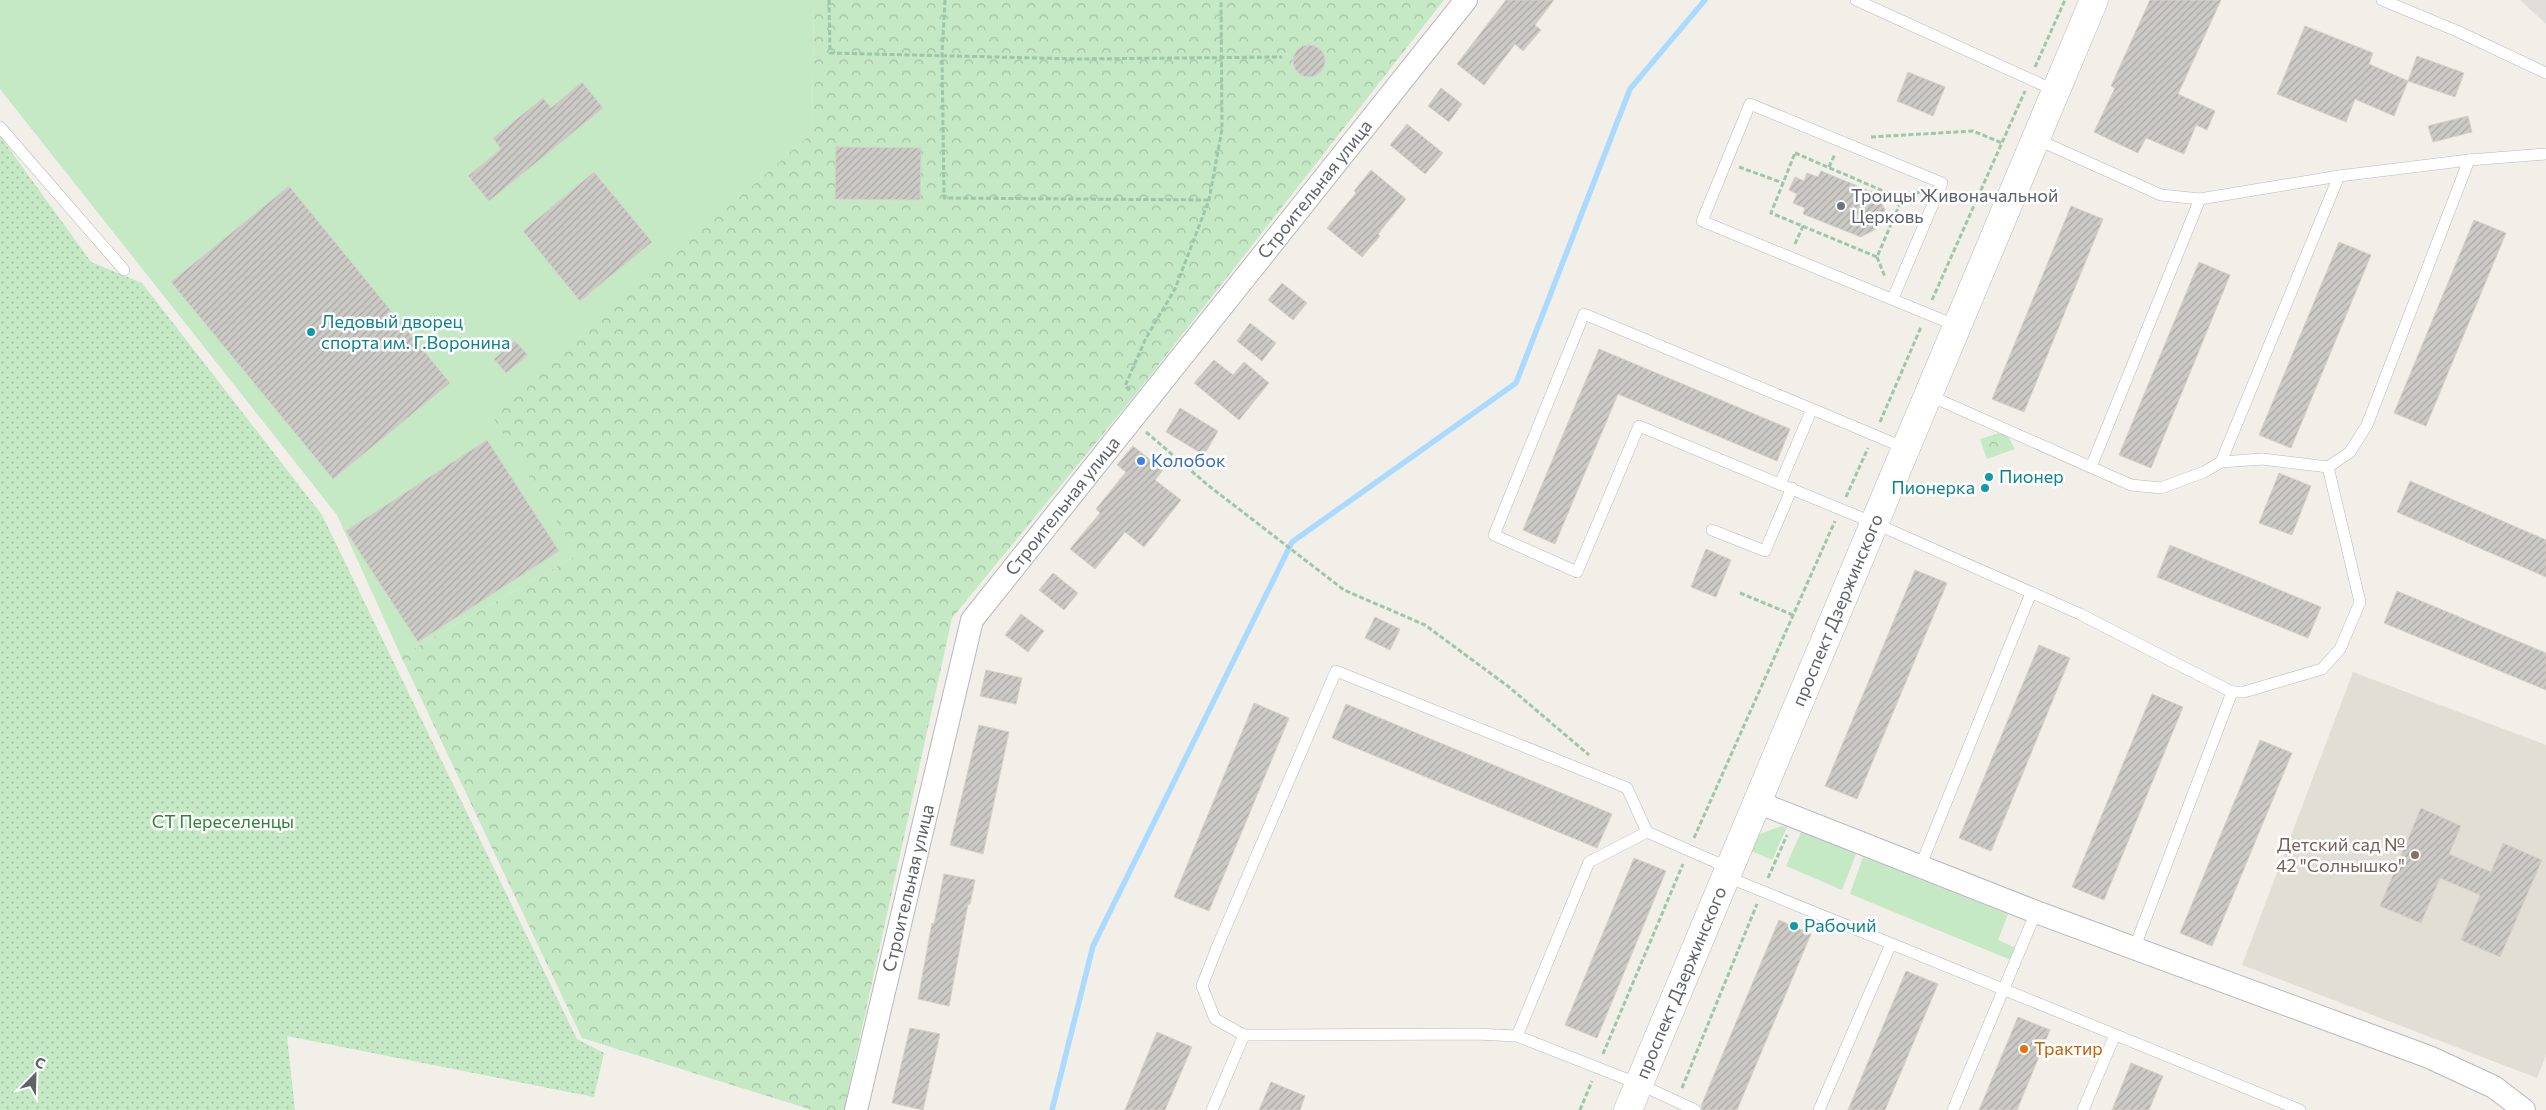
<svg xmlns="http://www.w3.org/2000/svg" width="2546" height="1110" font-family="Commissioner,sans-serif">
<defs>
<pattern id="forest-crowns" width="20" height="18" patternUnits="userSpaceOnUse" patternTransform="scale(1.25)"><rect width="20" height="18" fill="#c5e8c5"/><path d="M2 6a3 3 0 1 1 6 0M12 15a3 3 0 1 1 6 0" fill="none" stroke="#a3c0a4"/></pattern>
<pattern id="garden-dots" width="8" height="8" patternUnits="userSpaceOnUse" patternTransform="scale(1.25)"><rect width="8" height="8" fill="#c5e8c5"/><path d="M2 2h.1M6 6h.1" fill="none" stroke="#a3c0a4" stroke-width="1.8" stroke-linecap="round"/></pattern>
<pattern id="building-hatch" width="6" height="6" patternUnits="userSpaceOnUse" patternTransform="scale(1.25)"><rect width="6" height="6" fill="#cccac5"/><path d="M-1 1l2-2M0 6l6-6M5 7l2-2" fill="none" stroke="#a9a8a4"/></pattern>
</defs>
<rect width="100%" height="100%" fill="#f1efe8"/>
<path fill="#e0deda" d="M 2520,0 L 2546,0 L 2546,24 Z"/>
<path fill="#e1ded6" d="M 2353,672 L 2546,745 L 2546,1055 L 2537,1078 L 2242,965 Z"/>
<g fill="#c5e8c5">
<path d="M 0,0 L 814,0 L 812,133 L 493,416 L 577,555 L 401,656 L 337,515 L 0,89 Z"/>
<path d="M 1781,826 L 1787,827 L 1772,860 L 1749,850 L 1755,836 Z"/>
<path d="M 1801,832 L 1856,854 L 1842,890 L 1786,866 Z"/>
<path d="M 1863,857 L 2008,914 L 1998,940 L 2016,948 L 2011,960 L 1850,894 Z"/>
</g>
<g fill="url(#forest-crowns)">
<path d="M 814,0 L 1444,0 L 1135,395 L 952,618 L 844,1110 L 812,1110 L 582,1038 L 401,656 L 577,555 L 492,416 L 812,133 Z"/>
<path d="M 2005,431 L 2015,449 L 1987,459 L 1980,439 Z"/>
</g>
<path fill="url(#garden-dots)" d="M 0,136 L 91,262 L 142,283 L 322,515 L 577,1039 L 604,1053 L 594,1097 L 287,1036 L 295,1110 L 0,1110 Z"/>
<g fill="none" stroke-linecap="round" stroke-linejoin="round">
<path stroke="#aadaff" stroke-width="5.5" d="M 1052,1110 L 1093,946 L 1292,542 L 1516,383 L 1630,89 L 1705,0"/>
</g>
<g fill="url(#building-hatch)" stroke="#d6d1c6">
<path d="M 1506,0 L 1554,0 L 1535,25 L 1541,30 L 1523,51 L 1515,44 L 1484,85 L 1457,64 Z"/>
<path d="M 2150,0 L 2221,0 L 2178,94 L 2215,111 L 2207,130 L 2196,125 L 2184,154 L 2146,138 L 2138,153 L 2094,132 L 2115,88 L 2111,86 Z"/>
<path d="M 2305,26 L 2373,53 L 2369,64 L 2408,81 L 2394,116 L 2355,99 L 2346,122 L 2277,94 Z"/>
<circle cx="1309" cy="61" r="16"/>
<path d="M 2417,56 L 2464,73 L 2455,97 L 2408,81 Z"/>
<path d="M 1908,72 L 1945,87 L 1933,116 L 1897,101 Z"/>
<path d="M 582,82 L 603,108 L 489,201 L 468,176 L 501,149 L 493,138 L 543,98 L 551,108 Z"/>
<path d="M 1441,88 L 1462,104 L 1449,122 L 1428,106 Z"/>
<path d="M 2468,116 L 2472,132 L 2433,142 L 2428,126 Z"/>
<path d="M 1407,124 L 1443,153 L 1425,174 L 1390,145 Z"/>
<path d="M 836,147 L 921,148 L 920,200 L 835,199 Z"/>
<path d="M 1371,170 L 1406,199 L 1378,234 L 1380,236 L 1362,257 L 1327,228 L 1356,193 L 1354,191 Z"/>
<path d="M 1821,171 L 1877,194 L 1885,210 L 1876,229 L 1861,237 L 1803,214 L 1805,208 L 1793,203 L 1797,194 L 1789,190 L 1795,177 L 1804,181 L 1807,173 L 1818,177 Z"/>
<path d="M 594,172 L 652,242 L 580,301 L 523,231 Z"/>
<path d="M 289,186 L 450,383 L 333,479 L 171,282 Z"/>
<path d="M 2071,206 L 2103,219 L 2024,412 L 1992,399 Z"/>
<path d="M 2474,220 L 2506,233 L 2426,426 L 2394,413 Z"/>
<path d="M 2339,242 L 2371,255 L 2291,448 L 2259,435 Z"/>
<path d="M 2199,262 L 2230,275 L 2151,468 L 2119,455 Z"/>
<path d="M 1282,283 L 1307,303 L 1293,320 L 1268,300 Z"/>
<path d="M 1250,323 L 1276,343 L 1262,361 L 1237,341 Z"/>
<path d="M 515,341 L 528,355 L 506,373 L 494,359 Z"/>
<path d="M 1599,349 L 1790,429 L 1777,461 L 1618,394 L 1555,544 L 1523,530 Z"/>
<path d="M 1214,360 L 1233,375 L 1244,362 L 1269,383 L 1239,420 L 1194,383 Z"/>
<path d="M 1180,408 L 1218,431 L 1204,455 L 1166,432 Z"/>
<path d="M 487,440 L 559,551 L 418,642 L 346,531 Z"/>
<path d="M 1133,446 L 1163,470 L 1155,480 L 1181,500 L 1144,547 L 1125,532 L 1095,569 L 1070,549 L 1100,513 L 1096,509 L 1126,472 L 1117,465 Z"/>
<path d="M 2279,473 L 2311,486 L 2292,535 L 2259,523 Z"/>
<path d="M 2410,481 L 2546,540 L 2546,577 L 2397,512 Z"/>
<path d="M 2170,545 L 2321,607 L 2308,638 L 2157,577 Z"/>
<path d="M 1706,549 L 1731,560 L 1716,597 L 1691,587 Z"/>
<path d="M 1915,570 L 1947,583 L 1857,799 L 1825,786 Z"/>
<path d="M 1053,573 L 1078,593 L 1064,610 L 1039,590 Z"/>
<path d="M 2397,591 L 2546,653 L 2546,690 L 2384,623 Z"/>
<path d="M 1021,614 L 1044,631 L 1028,652 L 1005,635 Z"/>
<path d="M 1375,617 L 1400,629 L 1390,650 L 1365,638 Z"/>
<path d="M 2039,645 L 2070,658 L 1991,851 L 1959,838 Z"/>
<path d="M 986,670 L 1022,678 L 1016,704 L 980,696 Z"/>
<path d="M 2152,694 L 2183,707 L 2104,900 L 2072,887 Z"/>
<path d="M 1254,703 L 1289,718 L 1209,911 L 1174,897 Z"/>
<path d="M 1346,704 L 1612,814 L 1597,848 L 1332,738 Z"/>
<path d="M 979,725 L 1009,732 L 983,854 L 950,845 Z"/>
<path d="M 2260,740 L 2292,753 L 2212,946 L 2180,933 Z"/>
<path d="M 2421,808 L 2461,826 L 2449,854 L 2491,872 L 2503,843 L 2542,860 L 2500,957 L 2461,940 L 2480,895 L 2440,878 L 2421,923 L 2380,906 Z"/>
<path d="M 1634,858 L 1666,871 L 1597,1038 L 1565,1025 Z"/>
<path d="M 944,874 L 975,880 L 970,904 L 968,904 L 949,1006 L 918,999 L 932,923 L 934,924 Z"/>
<path d="M 1779,920 L 1811,934 L 1737,1110 L 1702,1110 L 1701,1106 Z"/>
<path d="M 1906,971 L 1938,984 L 1885,1110 L 1848,1110 Z"/>
<path d="M 2018,1017 L 2050,1030 L 2017,1110 L 1979,1110 Z"/>
<path d="M 910,1028 L 940,1034 L 923,1110 L 892,1103 Z"/>
<path d="M 1157,1032 L 1192,1047 L 1165,1110 L 1125,1110 Z"/>
<path d="M 2131,1063 L 2163,1076 L 2149,1110 L 2112,1110 Z"/>
<path d="M 1271,1082 L 1305,1096 L 1300,1110 L 1259,1110 Z"/>
</g>
<g fill="none" stroke-linecap="round" stroke-linejoin="round">
<defs>
<g id="service">
<path d="M 1856,0 L 2056,91"/>
<path d="M 2382,0 L 2457,31 L 2546,73"/>
<path d="M 0,127 L 124,270"/>
<path d="M 2036,139 L 2161,195 L 2200,199 L 2339,176 L 2469,160 L 2546,154"/>
<path d="M 1893,298 L 1942,183 L 1750,104 L 1702,221 L 1957,326"/>
<path d="M 1928,395 L 2131,485 L 2161,488 L 2204,472 L 2221,462 L 2262,459 L 2328,467 L 2350,452 L 2367,425 L 2469,160"/>
<path d="M 1812,409 L 1584,314 L 1494,535 L 1577,572 L 1639,426 L 1874,523 L 2080,614 L 2232,692 L 2244,692 L 2322,669 L 2340,649 L 2360,602 L 2328,467"/>
<path d="M 2221,462 L 2339,176"/>
<path d="M 2091,467 L 2200,199"/>
<path d="M 1780,484 L 1812,409 L 1905,448"/>
<path d="M 1712,530 L 1765,551 L 1792,488"/>
<path d="M 1920,867 L 2031,593"/>
<path d="M 1725,876 L 2300,1110"/>
<path d="M 2134,949 L 2232,692"/>
<path d="M 1517,1036 L 1589,862 L 1647,832"/>
<path d="M 1212,1110 L 1244,1035"/>
<path d="M 1695,1110 L 1639,1084 L 1517,1036 L 1476,1034 L 1244,1035 L 1215,1019 L 1202,986 L 1218,945 L 1336,671 L 1627,788 L 1647,832 L 1729,868"/>
<path d="M 1819,1110 L 1891,944"/>
<path d="M 1953,1110 L 2036,912"/>
<path d="M 2083,1110 L 2115,1035"/>
</g>
<g id="minor">
<path d="M 1757,802 L 2036,912 L 2429,1057 L 2494,1087 L 2524,1110"/>
<path id="s1" d="M 856,1110 L 972,620 L 1466,0"/>
</g>
<g id="tertiary">
<path id="s2" d="M 1628,1110 L 2094,0"/>
</g>
</defs>
<use href="#service" stroke="#b5b8bc" stroke-width="12"/>
<use href="#minor" stroke="#b5b8bc" stroke-width="24"/>
<use href="#tertiary" stroke="#b5b8bc" stroke-width="29"/>
<g stroke="#9cc7a9" stroke-width="3" stroke-dasharray="5 2.5" stroke-linecap="butt">
<path d="M 829,0 L 830,53 L 1078,59 L 1282,57"/>
<path d="M 945,0 L 942,55 L 944,198 L 1209,200"/>
<path d="M 2035,67 L 2065,0"/>
<path d="M 1871,137 L 1973,131 L 2002,143"/>
<path d="M 1795,153 L 1902,199 L 1877,257 L 1771,213 Z"/>
<path d="M 1739,167 L 1783,183"/>
<path d="M 1829,167 L 1835,154"/>
<path d="M 1902,199 L 1922,191"/>
<path d="M 1795,244 L 1803,226"/>
<path d="M 1877,257 L 1885,277"/>
<path d="M 1932,300 L 2025,91"/>
<path d="M 1130,390 L 1125,386 L 1146,338 L 1175,289 L 1209,200 L 1222,129 L 1221,0"/>
<path d="M 1880,422 L 1921,327"/>
<path d="M 1146,432 L 1209,486 L 1344,590 L 1425,625 L 1509,687 L 1589,755"/>
<path d="M 1846,497 L 1868,448"/>
<path d="M 1740,593 L 1793,615"/>
<path d="M 1694,838 L 1835,521"/>
<path d="M 1768,878 L 1787,835"/>
<path d="M 1603,1054 L 1683,864"/>
<path d="M 1682,1088 L 1757,904"/>
<path d="M 1580,1110 L 1592,1081"/>
</g>
<use href="#service" stroke="#fff" stroke-width="11"/>
<use href="#minor" stroke="#fff" stroke-width="22"/>
<use href="#tertiary" stroke="#fff" stroke-width="28"/>
</g>
<circle fill="#6b7280" stroke="#fff" stroke-width="2" cx="1841" cy="206" r="5"/>
<g fill="#0f9aa8" stroke="#fff" stroke-width="2">
<circle cx="311" cy="332" r="5"/>
<circle cx="1989" cy="477" r="5"/>
<circle cx="1985" cy="488" r="5"/>
<circle cx="1794" cy="926" r="5"/>
</g>
<circle fill="#3f7fe0" stroke="#fff" stroke-width="2" cx="1141" cy="461" r="5"/>
<circle fill="#8d6e63" stroke="#fff" stroke-width="2" cx="2415" cy="855" r="5"/>
<circle fill="#e8710a" stroke="#fff" stroke-width="2" cx="2024" cy="1049" r="5"/>
<g text-anchor="middle" stroke-width="5" stroke-linejoin="round" paint-order="stroke">
<g font-size="18" fill="#5f6368" stroke="#fff">
<text dy="6" stroke="none"><textPath href="#s1" startOffset="1054">Строительная улица</textPath></text>
<text dy="6" stroke="none"><textPath href="#s1" startOffset="649">Строительная улица</textPath></text>
<text dy="6" stroke="none"><textPath href="#s2" startOffset="542">проспект Дзержинского</textPath></text>
<text dy="6" stroke="none"><textPath href="#s1" startOffset="228">Строительная улица</textPath></text>
<text dy="6" stroke="none"><textPath href="#s2" startOffset="138">проспект Дзержинского</textPath></text>
</g>
<g font-size="18" fill="#5b616d" stroke="#fff" text-anchor="start">
<text x="1851" y="202">Троицы Живоначальной<tspan x="1851" dy="21">Церковь</tspan></text>
</g>
<g font-size="18" fill="#0d838f" stroke="#fff" text-anchor="start">
<text x="321" y="328">Ледовый дворец<tspan x="321" dy="21">спорта им. Г.Воронина</tspan></text>
<text x="1999" y="483">Пионер</text>
<text x="1975" y="494" text-anchor="end">Пионерка</text>
<text x="1804" y="932">Рабочий</text>
</g>
<g font-size="18" fill="#366cbe" stroke="#fff" text-anchor="start">
<text x="1151" y="467">Колобок</text>
</g>
<g font-size="18" fill="#348238" stroke="#fff">
<text x="223" y="828">СТ Переселенцы</text>
</g>
<g font-size="18" fill="#785e54" stroke="#fff" text-anchor="end">
<text x="2405" y="851">Детский сад №<tspan x="2405" dy="21">42 "Солнышко"</tspan></text>
</g>
<g font-size="18" fill="#c56008" stroke="#fff" text-anchor="start">
<text x="2034" y="1055">Трактир</text>
</g>
</g>
<g transform="translate(35 1075) rotate(23)" stroke="#ffffff" stroke-width="4" paint-order="stroke">
<path d="M0-4L9 19L0 12L-9 19Z" fill="#5f6368"/>
<text y="-8" font-size="14" font-weight="bold" text-anchor="middle" fill="#5f6368">С</text>
</g>
</svg>
